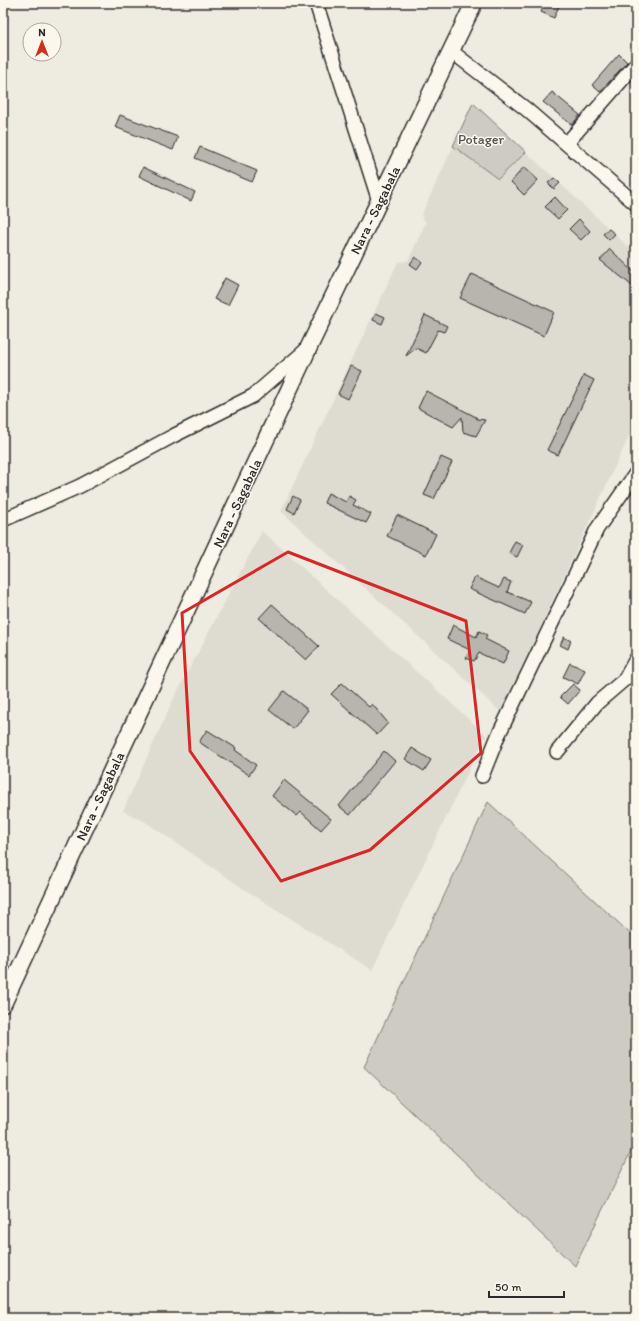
<svg xmlns="http://www.w3.org/2000/svg" width="639" height="1321" font-family="Itim,sans-serif">
<rect width="100%" height="100%" fill="#eeebe0"/>
<filter id="ink" filterUnits="userSpaceOnUse"><feTurbulence type="fractalNoise" baseFrequency=".025" numOctaves="2"/><feDisplacementMap in="SourceGraphic" scale="8" xChannelSelector="R" yChannelSelector="G"/><feConvolveMatrix kernelMatrix="1 2 1 2 8 2 1 2 1" color-interpolation-filters="sRGB"/></filter>
<g filter="url(#ink)">
<g fill="#dedbd1">
<path d="M 473,103 L 636,254 L 636,421 L 501,712 L 281,511 L 398,262 L 408,261 L 426,222 L 421,216 Z"/>
<path d="M 262,531 L 486,735 L 372,970 L 241,887 L 144,821 L 123,811 L 172,702 Z"/>
</g>
<g fill="#cecbc2" stroke="#7c7b76">
<path d="M 473,103 L 526,152 L 498,179 L 453,146 Z"/>
<path d="M 488,802 L 636,939 L 636,1141 L 575,1266 L 364,1067 Z"/>
</g>
<g fill="#b8b5ae" stroke="#2b2b2b">
<path d="M 545,3 L 560,3 L 554,18 L 541,12 Z"/>
<path d="M 619,54 L 627,62 L 600,92 L 592,85 Z"/>
<path d="M 552,92 L 580,115 L 572,125 L 543,102 Z"/>
<path d="M 120,115 L 178,137 L 173,150 L 115,127 Z"/>
<path d="M 200,147 L 257,171 L 252,182 L 195,158 Z"/>
<path d="M 143,167 L 195,192 L 191,201 L 139,176 Z"/>
<path d="M 524,167 L 538,180 L 524,195 L 511,182 Z"/>
<path d="M 554,178 L 560,183 L 554,189 L 548,183 Z"/>
<path d="M 555,197 L 567,210 L 558,219 L 545,207 Z"/>
<path d="M 579,219 L 590,231 L 581,240 L 569,229 Z"/>
<path d="M 609,229 L 615,234 L 609,240 L 603,234 Z"/>
<path d="M 610,249 L 636,274 L 636,289 L 600,260 Z"/>
<path d="M 415,257 L 422,262 L 417,269 L 410,264 Z"/>
<path d="M 472,274 L 554,312 L 544,336 L 460,298 Z"/>
<path d="M 225,278 L 238,285 L 228,305 L 214,299 Z"/>
<path d="M 376,313 L 385,317 L 382,324 L 373,320 Z"/>
<path d="M 425,315 L 447,326 L 444,332 L 438,330 L 426,353 L 416,348 L 406,356 Z"/>
<path d="M 351,366 L 362,371 L 348,399 L 338,394 Z"/>
<path d="M 584,375 L 594,380 L 558,455 L 547,450 Z"/>
<path d="M 426,391 L 476,417 L 477,419 L 485,420 L 476,436 L 463,432 L 462,417 L 453,427 L 418,408 Z"/>
<path d="M 441,457 L 452,462 L 434,499 L 424,495 Z"/>
<path d="M 328,493 L 346,502 L 349,496 L 356,500 L 353,505 L 371,514 L 366,523 L 324,503 Z"/>
<path d="M 293,496 L 300,500 L 294,513 L 287,509 Z"/>
<path d="M 397,515 L 436,534 L 426,555 L 387,536 Z"/>
<path d="M 515,541 L 523,545 L 517,557 L 509,553 Z"/>
<path d="M 475,577 L 499,588 L 504,579 L 511,582 L 507,592 L 531,602 L 525,614 L 469,589 Z"/>
<path d="M 272,604 L 319,646 L 306,660 L 259,618 Z"/>
<path d="M 453,625 L 476,637 L 479,631 L 487,635 L 485,639 L 509,651 L 503,664 L 479,653 L 474,661 L 466,658 L 470,650 L 447,639 Z"/>
<path d="M 564,637 L 571,641 L 568,649 L 560,645 Z"/>
<path d="M 570,663 L 585,670 L 578,684 L 563,677 Z"/>
<path d="M 342,683 L 369,707 L 372,704 L 388,723 L 377,735 L 331,694 Z"/>
<path d="M 573,684 L 580,690 L 568,704 L 560,697 Z"/>
<path d="M 284,691 L 308,710 L 293,729 L 269,710 Z"/>
<path d="M 207,730 L 236,748 L 235,750 L 256,765 L 249,775 L 199,742 Z"/>
<path d="M 412,748 L 431,760 L 424,771 L 405,759 Z"/>
<path d="M 384,751 L 395,761 L 350,815 L 339,806 Z"/>
<path d="M 284,780 L 331,819 L 321,830 L 301,812 L 297,816 L 272,796 Z"/>
</g>
<g fill="none" stroke-linecap="round" stroke-linejoin="round">
<defs>
<g id="minor">
<path d="M 316,3 L 379,201"/>
<path d="M 451,51 L 526,109 L 636,204"/>
<path d="M 567,143 L 636,64"/>
<path d="M 3,520 L 80,486 L 173,436 L 253,396 L 306,350"/>
<path d="M 557,752 L 597,703 L 625,679 L 636,659"/>
<path d="M 482,776 L 498,736 L 597,529 L 636,473"/>
</g>
<path id="major" d="M 3,1004 L 309,347 L 474,3"/>
</defs>
<use href="#minor" stroke="#2b2b2b" stroke-width="16"/>
<use href="#major" stroke="#2b2b2b" stroke-width="19"/>
<use href="#minor" stroke="#fbf7ec" stroke-width="13"/>
<use href="#major" stroke="#fbf7ec" stroke-width="16"/>
</g>
</g>
<path fill="none" stroke="#d62828" stroke-width="3" stroke-linejoin="round" d="M 288,552 L 466,621 L 481,753 L 370,850 L 281,881 L 190,751 L 182,613 Z"/>
<g text-anchor="middle" stroke-width="3" stroke-linejoin="round" paint-order="stroke">
<g font-size="14" fill="#545351" stroke="#fbf7ec">
<text x="481" y="144">Potager</text>
</g>
<g font-size="14" fill="#2b2b2b" stroke="#fbf7ec">
<text transform="translate(375 210) rotate(-64)" y="5">Nara - Sagabala</text>
<text transform="translate(237 503) rotate(-65)" y="5">Nara - Sagabala</text>
<text transform="translate(100 796) rotate(-65)" y="5">Nara - Sagabala</text>
</g>
</g>
<rect width="639" height="1321" fill="none" stroke="#fbf7ec" stroke-width="16"/>
<rect x="8" y="8" width="623" height="1305" fill="none" stroke="#2b2b2b" stroke-width="1.5" filter="url(#ink)"/>
<g transform="translate(42 42)"><circle r="19" fill="#fbf7ec" stroke="#a8a59f"/>
<path d="M0-3L7 15L0 10L-7 15Z" fill="#c8321e"/>
<text y="-6" font-size="11" font-weight="bold" text-anchor="middle" fill="#2b2b2b">N</text>
</g>
<path d="M489 1291v6h75v-6" fill="none" stroke="#2b2b2b" stroke-width="2"/>
<text x="495" y="1291" font-size="12" fill="#2b2b2b" stroke="#fbf7ec" stroke-width="3" paint-order="stroke">50 m</text>
</svg>
